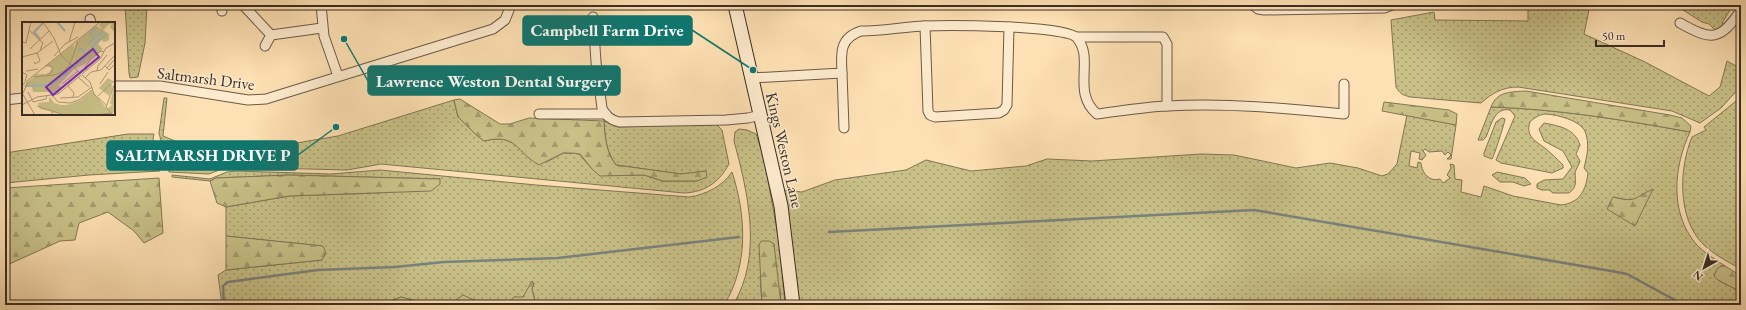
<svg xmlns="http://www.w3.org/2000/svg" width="1746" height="310" font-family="'EB Garamond',serif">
<defs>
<pattern id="grass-dots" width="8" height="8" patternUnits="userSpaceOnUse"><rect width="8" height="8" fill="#c8c087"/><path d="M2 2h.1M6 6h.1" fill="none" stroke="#a39c6e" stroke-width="1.8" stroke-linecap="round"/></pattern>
<pattern id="forest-firs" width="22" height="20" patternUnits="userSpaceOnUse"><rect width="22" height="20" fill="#c8c087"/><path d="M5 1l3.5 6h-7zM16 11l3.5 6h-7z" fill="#a39c6e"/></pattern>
</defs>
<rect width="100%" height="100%" fill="#fde0b3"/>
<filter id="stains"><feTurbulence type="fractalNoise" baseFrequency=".005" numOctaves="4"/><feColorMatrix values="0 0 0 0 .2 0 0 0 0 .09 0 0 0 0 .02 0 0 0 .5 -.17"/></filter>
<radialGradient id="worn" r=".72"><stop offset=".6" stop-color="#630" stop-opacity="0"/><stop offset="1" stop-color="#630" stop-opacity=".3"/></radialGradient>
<g fill="url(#grass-dots)" stroke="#817656" fill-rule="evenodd">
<path d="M 125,5 L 147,5 L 145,43 L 138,77 L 130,78 L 129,73 Z"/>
<path d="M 1528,5 L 1590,5 L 1584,34 L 1645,62 L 1709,96 L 1720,87 L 1727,61 L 1736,66 L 1741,58 L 1741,86 L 1721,108 L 1700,123 L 1672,111 L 1518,87 C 1503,87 1492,93 1481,103 L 1410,97 C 1403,95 1400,94 1396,87 L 1391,20 L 1434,12 L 1435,20 L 1528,21 Z"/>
<path d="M 1675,5 L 1733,5 L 1722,23 L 1726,26 L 1716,31 L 1709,24 L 1702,22 Z"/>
<path d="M 164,98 L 167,98 L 163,136 L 180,143 L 255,150 L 338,136 L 454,100 L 458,117 C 467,125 474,134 484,141 C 508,135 516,143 531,160 L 547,162 L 563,153 L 572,153 L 579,154 L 593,170 L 600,175 L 644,175 L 663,181 L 697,181 L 706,171 L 681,174 L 616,165 C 606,151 605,137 604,121 L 618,127 L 716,124 L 722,130 L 729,164 C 719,182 706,192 684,193 L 381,164 L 347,170 L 227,167 L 209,174 L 169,172 L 159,133 Z"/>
<path d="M 1736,101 L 1741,106 L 1741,269 C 1728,262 1713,254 1703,244 C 1677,218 1679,168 1692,137 L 1706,130 L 1704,127 Z"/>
<path d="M 1491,107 C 1558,109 1624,120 1690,132 C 1674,166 1669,212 1696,244 C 1704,253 1715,259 1725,266 L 1721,266 L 1718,280 L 1741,292 L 1741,305 L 798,305 L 783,190 L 802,192 L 835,180 L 906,170 L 926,160 L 971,171 L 1026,166 L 1047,159 L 1092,161 L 1201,154 L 1234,155 L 1296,168 L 1330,163 L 1358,168 L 1382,176 L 1388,174 L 1397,164 L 1407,115 L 1456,125 L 1451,159 L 1447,159 L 1451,155 L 1448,152 L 1445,155 L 1442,151 L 1429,152 L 1425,149 L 1423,151 L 1426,155 L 1422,160 L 1419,159 L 1420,153 L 1411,151 L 1409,166 L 1417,168 L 1418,162 L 1421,163 C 1422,173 1429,182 1440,179 L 1443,183 L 1450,178 L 1447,175 L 1451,168 L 1450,164 L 1454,165 L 1455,179 L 1462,180 L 1461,192 L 1481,197 L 1484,186 L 1513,196 L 1561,205 C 1580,203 1586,190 1588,173 L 1584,168 C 1587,156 1590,144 1585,131 C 1579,120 1558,115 1546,114 C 1540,114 1534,118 1530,122 C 1525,137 1536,141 1546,149 C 1552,154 1557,159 1563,165 L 1563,168 L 1552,173 L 1501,163 L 1496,160 L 1515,116 L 1510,110 C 1494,107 1491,126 1486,137 L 1483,140 L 1478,140 ZM 1648,192 L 1635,226 L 1614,197 C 1630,201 1633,202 1648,192 Z"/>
<path d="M 1502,118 L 1505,119 C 1505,122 1494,156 1492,159 L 1484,156 L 1484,153 L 1496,122 Z"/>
<path d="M 1544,123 C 1560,126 1575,129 1580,145 L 1576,154 L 1580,161 C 1579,165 1577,167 1576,170 C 1573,177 1580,185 1569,193 L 1553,193 L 1549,190 L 1542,190 L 1537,188 L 1537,184 L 1544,180 L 1563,179 L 1572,167 L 1563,151 L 1544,141 L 1539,129 Z"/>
<path d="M 739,129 L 747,130 L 756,134 L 764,158 L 780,247 L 785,305 L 781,305 L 780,288 L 760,276 L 762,305 L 733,305 C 763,256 748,193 734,141 L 735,132 Z"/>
<path d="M 128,134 L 154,134 L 153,139 L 160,171 L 89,175 L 5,183 L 5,153 Z"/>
<path d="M 380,170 L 536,185 L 689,197 C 705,195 723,186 732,172 C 746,215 749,265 724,305 L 651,305 L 641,300 L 634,305 L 536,305 L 532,289 L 534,283 L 522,298 L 514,297 L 507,305 L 480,305 L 478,302 L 463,296 L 449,305 L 420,305 L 420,302 L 401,297 L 388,302 L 364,305 L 222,305 L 218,275 L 226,270 L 322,260 L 322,246 L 226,236 L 226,207 L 289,196 L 380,193 L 440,179 L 289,175 L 216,178 L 210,181 L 172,177 L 172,175 L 210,179 L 227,172 L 236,171 L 331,174 Z"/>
<path d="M 1497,172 L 1525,178 L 1531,184 L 1524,186 L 1513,182 L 1500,182 L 1492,175 Z"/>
</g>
<g fill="url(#forest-firs)" stroke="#817656">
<path d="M 1526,91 L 1670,115 L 1682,118 L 1691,126 L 1690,132 C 1624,120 1558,109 1491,107 C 1497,91 1511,92 1526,91 Z"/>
<path d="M 460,99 L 500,124 L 510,124 L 529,118 L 604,121 C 605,137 606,152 616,165 L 681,174 L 706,171 L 707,177 L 697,181 L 663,181 L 644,175 L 600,176 L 593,170 L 580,154 L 572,153 L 563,153 L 539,165 C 515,152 518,133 484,141 C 474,134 467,125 458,117 L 454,100 Z"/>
<path d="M 1384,102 L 1449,110 L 1457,114 L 1456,125 L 1382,111 Z"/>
<path d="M 289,175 L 440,179 L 440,184 L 431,191 L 289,196 L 226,207 L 217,203 L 210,181 L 216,178 Z"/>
<path d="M 159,178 L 163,233 L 144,243 L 134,231 L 108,212 L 79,223 L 75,240 L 60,241 L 5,266 L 5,188 Z"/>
<path d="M 1653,189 L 1635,226 L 1607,209 L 1613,197 C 1637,203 1633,198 1653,189 Z"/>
<path d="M 226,236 L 323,246 L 326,253 L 322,260 L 226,270 Z"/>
<path d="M 761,241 L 769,241 L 774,244 L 781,305 L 762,305 L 759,245 Z"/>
<path d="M 1721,266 L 1725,266 L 1741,276 L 1741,292 L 1718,280 L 1714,276 L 1717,269 Z"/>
<path d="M 532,281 L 534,283 L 532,289 L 536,305 L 507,305 L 514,297 L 523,297 Z"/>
<path d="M 463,295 L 478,302 L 480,305 L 449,305 Z"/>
<path d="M 401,297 L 420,302 L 420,305 L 364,305 L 388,302 Z"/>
</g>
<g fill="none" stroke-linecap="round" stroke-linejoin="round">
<g stroke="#7a827d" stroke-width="2.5">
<path d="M 829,232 L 1254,210 L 1617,272 L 1627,274 L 1684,305"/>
<path d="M 224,305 L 223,286 L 228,282 L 318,270 L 395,267 L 444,262 L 558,258 L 739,237"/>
</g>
<defs>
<g id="street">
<path d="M 222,5 L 222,11"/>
<path d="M 243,5 L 271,35 L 322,28"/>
<path d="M 321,5 L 324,36 L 338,76"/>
<path d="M 1253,5 L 1258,9 L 1264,10 L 1384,8 L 1392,5"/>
<path d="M 593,17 L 596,62 L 602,108 C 605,116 611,120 619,122 L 726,120 L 748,118 L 761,115"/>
<path d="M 90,19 L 91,23"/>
<path d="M 1680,23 C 1712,41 1720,41 1741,10"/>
<path d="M 925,26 L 928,111 L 930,115 L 935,117 L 999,113 L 1004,110 L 1007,105 L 1009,27"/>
<path d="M 1077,37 L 1163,37 L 1167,44 L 1167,106"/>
<path d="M 265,46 L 271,35"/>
<path d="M 842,73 L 844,128"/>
<path d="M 751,78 L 842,73 C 841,54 839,38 861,31 C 882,31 903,27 924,26 C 946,25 1067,25 1077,38 C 1095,59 1071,92 1097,114 C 1121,111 1144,107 1167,106 C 1227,103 1285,108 1344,114 L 1344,84"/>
<path d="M 114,86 L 160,86 L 248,100 L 266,99 L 493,29 L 505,20 L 511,5"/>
<path d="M 5,100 L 23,98"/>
<path d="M 539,114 L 606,114"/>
</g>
<path id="secondary" d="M 735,5 L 781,206 L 793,305"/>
</defs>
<use href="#street" stroke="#6b5a48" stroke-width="11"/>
<use href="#secondary" stroke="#3a2d25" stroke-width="15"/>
<use href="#street" stroke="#feebce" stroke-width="9"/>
<use href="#secondary" stroke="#feebce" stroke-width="13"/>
</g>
<g text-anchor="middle" stroke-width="3" stroke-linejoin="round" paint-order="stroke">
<g font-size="16" fill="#3a2d25" stroke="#feebce">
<text transform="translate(206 78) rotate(7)" y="6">Saltmarsh Drive</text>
<text transform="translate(785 150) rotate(77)" y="6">Kings Weston Lane</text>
</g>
</g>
<g transform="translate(22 22)">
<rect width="93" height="93" fill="#fde0b3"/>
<path d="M 80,0 L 93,0 L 93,11 L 88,5 L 90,1 L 86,3 L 81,8 L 87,12 L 87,18 L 82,20 L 79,18 L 76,22 L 81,27 L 63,42 L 52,47 L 37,63 L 34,62 L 40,65 L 36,68 L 37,71 L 30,70 L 29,73 L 29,70 L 11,70 L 10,65 L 2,65 L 5,61 L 0,65 L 9,57 L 18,53 L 11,55 L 14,52 L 29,52 L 27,51 L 30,46 L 25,44 L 16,50 L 52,22 L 52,26 L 54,20 L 74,4 L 80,7 L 77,3 ZM 86,56 L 91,59 L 88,61 L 91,65 L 87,74 L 77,66 ZM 93,62 L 93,87 L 90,93 L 43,93 L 33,90 L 28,93 L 30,89 L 17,81 L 27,80 L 28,75 L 32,81 L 38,83 L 52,83 L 70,69 L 85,87 L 90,83 L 88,81 Z" fill="#c8c087"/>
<path d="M 27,75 L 32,81 L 42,84 L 66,76 L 62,87 L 66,88 L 76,86 L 76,75 L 84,87 L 80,90 L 69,90 L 71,92 L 69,90 L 56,93 L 47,89 L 44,93 L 18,87 L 16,81 L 27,80 Z" fill="#c8c087"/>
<path fill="none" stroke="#a5bab8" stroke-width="2" d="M 35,0 L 43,9M 18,17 L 12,10 L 21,1M 72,17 L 68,11 L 75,5M 66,22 L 81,9M 74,28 L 70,25 L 84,12M 52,45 L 65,33 L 59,26 L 56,29M 5,64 L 28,63 L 50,47"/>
<path fill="none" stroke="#af987a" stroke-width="1" d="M 21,0 L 32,16 L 39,33 L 59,52M 7,8 L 21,21 L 18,28M 0,20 L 4,21 L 9,0M 47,20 L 53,0M 8,27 L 27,9M 32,34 L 43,22 L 56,15M 0,35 L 15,31 L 31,19M 12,40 L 13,42 L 18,39 L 15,31M 23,44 L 28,43 L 31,47 L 29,51 L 25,52M 83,44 L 87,48 L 93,42M 85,46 L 93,37M 65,48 L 63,45 L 68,38 L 79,29 L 82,30M 4,49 L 16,47M 75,49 L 76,44 L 85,33M 0,50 L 5,53 L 3,59M 60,52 L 78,37 L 84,26 L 93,21M 60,53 L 68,60 L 72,72 L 85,84M 11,55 L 32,53 L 42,49 L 48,42 L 56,20M 56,55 L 67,65M 63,56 L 69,50 L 79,48 L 93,33M 40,62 L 56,49M 78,62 L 86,50M 0,63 L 78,0M 46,64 L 52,71 L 51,75M 6,70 L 11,80 L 24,77 L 25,73M 0,71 L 13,93M 1,71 L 6,60M 30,73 L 36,80 L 48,81 L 57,78 L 70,68M 76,74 L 93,58M 38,76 L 56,75 L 70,65M 0,83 L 15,75 L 36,72 L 59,53M 15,84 L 42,93M 73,93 L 89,91M 91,93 L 84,85 L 93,61"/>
<path fill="#7b2cbf" fill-opacity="0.15" stroke="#7b2cbf" stroke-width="2" d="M 71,27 L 77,35 L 31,73 L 24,65 Z"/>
<rect width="93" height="93" fill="none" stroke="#3a2d25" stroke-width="2"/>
</g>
<path fill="none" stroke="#0f766e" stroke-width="1.5" d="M753 70L692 30M344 39L368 81M336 127L298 155"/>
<g fill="#0f766e" stroke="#feebce" stroke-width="1.5">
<circle cx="753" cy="70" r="4"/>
<circle cx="344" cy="39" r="4"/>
<circle cx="336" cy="127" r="4"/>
</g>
<g fill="#0f766e" stroke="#0f766e" stroke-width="1.5">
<rect x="523" y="16" width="169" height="29" rx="4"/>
<rect x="368" y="66" width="252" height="29" rx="4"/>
<rect x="107" y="141" width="191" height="29" rx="4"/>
</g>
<g font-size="17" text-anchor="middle" font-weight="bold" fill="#fff">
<text x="607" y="36">Campbell Farm Drive</text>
<text x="494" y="87">Lawrence Weston Dental Surgery</text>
<text x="203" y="161">SALTMARSH DRIVE P</text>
</g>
<rect width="1746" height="310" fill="none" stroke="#fde0b3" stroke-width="20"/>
<rect x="6" y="6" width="1734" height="298" fill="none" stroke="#3a2d25" stroke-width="2"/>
<rect x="10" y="10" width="1726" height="290" fill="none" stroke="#3a2d25"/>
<g transform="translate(1704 268) rotate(219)" stroke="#feebce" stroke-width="3" paint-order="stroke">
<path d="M0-3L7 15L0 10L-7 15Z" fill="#3a2d25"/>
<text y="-6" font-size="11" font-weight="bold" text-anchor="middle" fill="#3a2d25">N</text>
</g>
<path d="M1596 40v6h68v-6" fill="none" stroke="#3a2d25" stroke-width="2"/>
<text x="1602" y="40" font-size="12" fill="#3a2d25" stroke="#feebce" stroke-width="3" paint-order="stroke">50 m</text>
<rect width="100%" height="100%" filter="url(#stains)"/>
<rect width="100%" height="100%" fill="url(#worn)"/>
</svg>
